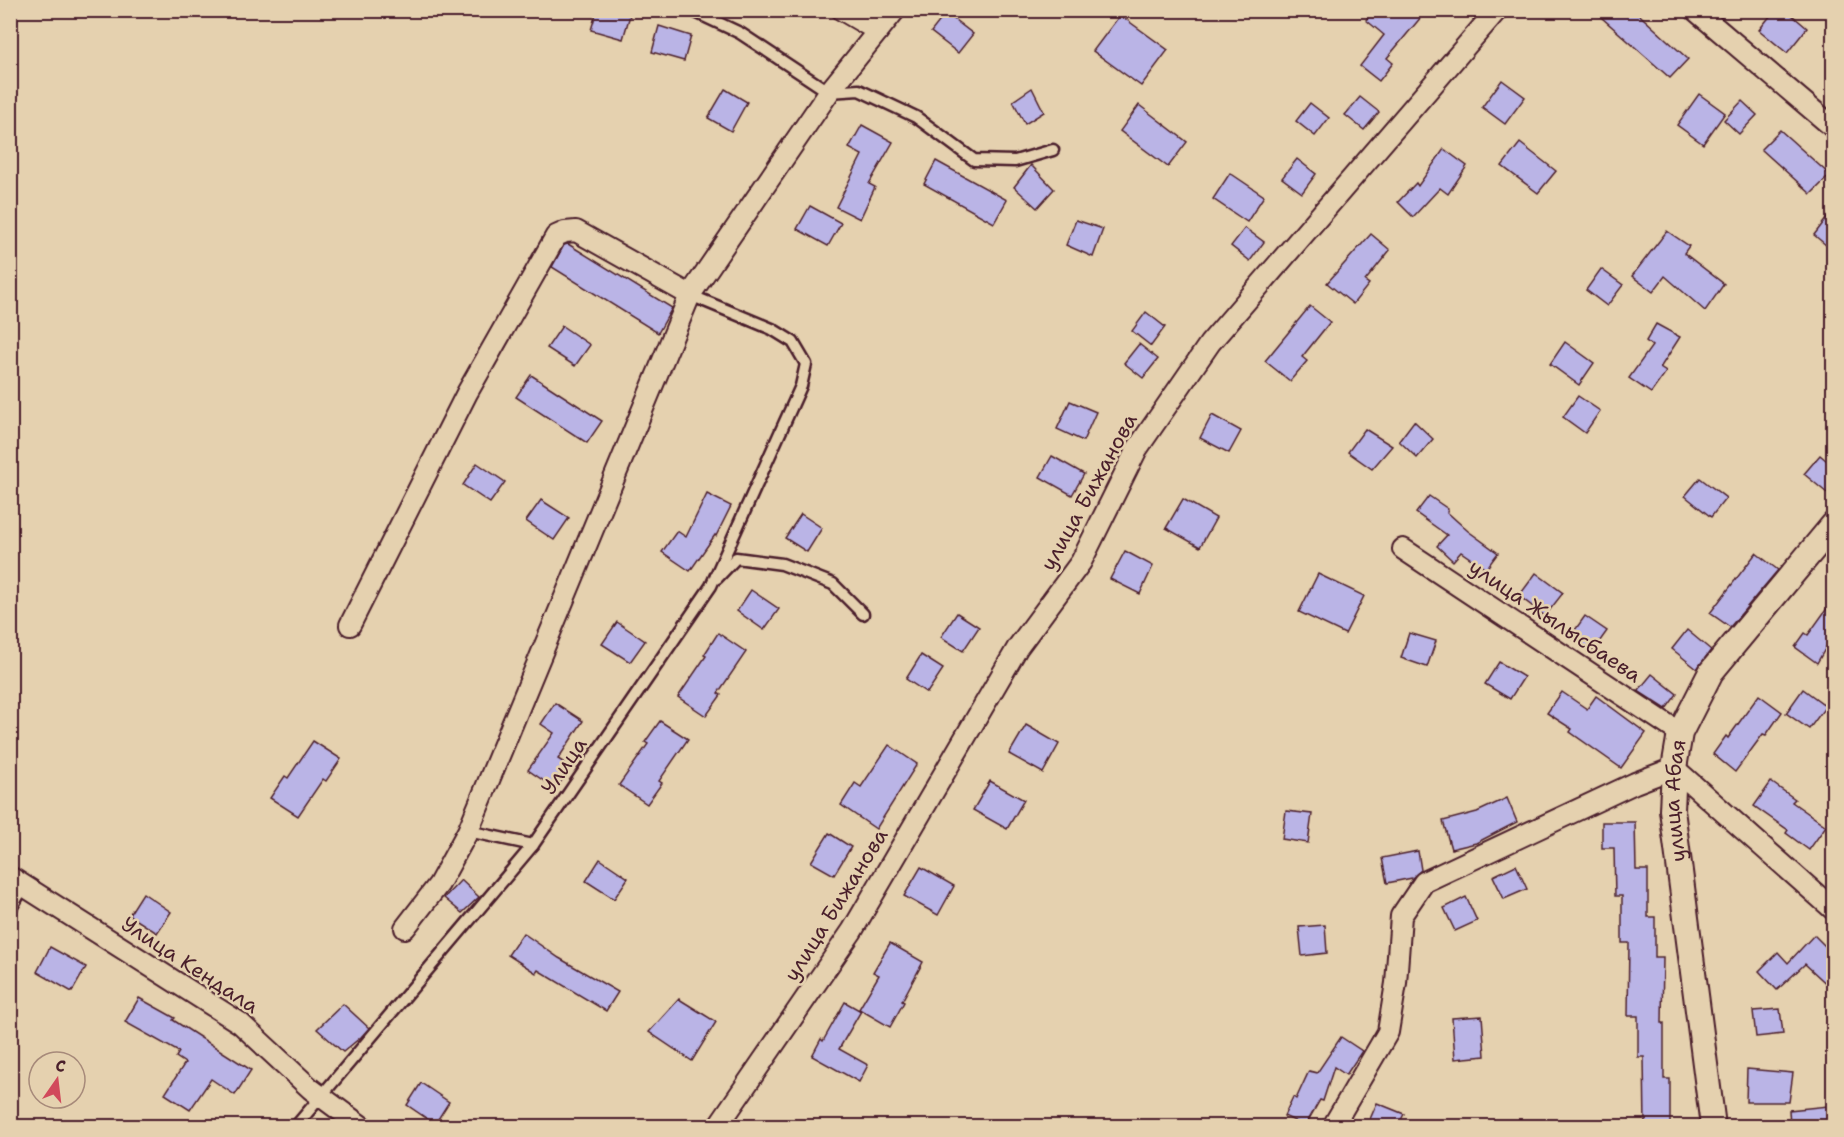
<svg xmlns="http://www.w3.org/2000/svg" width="1844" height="1137" font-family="'Shantell Sans',sans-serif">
<rect width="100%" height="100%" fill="#e5d1af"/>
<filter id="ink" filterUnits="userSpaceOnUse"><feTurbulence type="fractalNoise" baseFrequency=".0167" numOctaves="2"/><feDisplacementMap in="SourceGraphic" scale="12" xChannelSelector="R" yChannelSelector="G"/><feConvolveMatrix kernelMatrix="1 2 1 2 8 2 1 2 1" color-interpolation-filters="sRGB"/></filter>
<g filter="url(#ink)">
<g fill="#bab4e6" stroke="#4a1f2b" stroke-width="1.5">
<path d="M 597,10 L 616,10 L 630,15 L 623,39 L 591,30 Z"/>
<path d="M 1374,10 L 1427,10 L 1387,58 L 1393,63 L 1379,81 L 1360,66 L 1384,35 L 1366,20 Z"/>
<path d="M 1593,10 L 1634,10 L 1688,59 L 1670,78 Z"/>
<path d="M 1775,10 L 1786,10 L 1807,28 L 1787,53 L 1759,30 Z"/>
<path d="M 946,13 L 973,34 L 958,53 L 931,32 Z"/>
<path d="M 1120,15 L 1168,50 L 1141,86 L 1093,51 Z"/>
<path d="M 659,26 L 691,36 L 684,61 L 652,52 Z"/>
<path d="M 1502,80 L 1525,97 L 1505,124 L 1482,107 Z"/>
<path d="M 1032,88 L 1044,112 L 1025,124 L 1013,101 Z"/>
<path d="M 725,89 L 747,102 L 731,131 L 708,118 Z"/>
<path d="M 1699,94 L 1725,113 L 1703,144 L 1677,125 Z"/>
<path d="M 1360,97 L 1379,112 L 1364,130 L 1345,115 Z"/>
<path d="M 1742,101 L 1757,115 L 1739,134 L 1724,120 Z"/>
<path d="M 1310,103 L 1329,118 L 1315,136 L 1296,121 Z"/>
<path d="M 1139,105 L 1187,142 L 1168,167 L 1120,131 Z"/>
<path d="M 862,125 L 893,142 L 869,184 L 875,187 L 860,219 L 836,207 L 862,155 L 849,148 Z"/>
<path d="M 1780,130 L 1830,175 L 1811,194 L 1761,149 Z"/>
<path d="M 1520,143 L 1556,171 L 1538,193 L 1502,166 Z"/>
<path d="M 1444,149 L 1467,166 L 1448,194 L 1440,188 L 1413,217 L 1398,202 L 1416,183 L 1418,186 Z"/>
<path d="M 1297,159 L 1316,174 L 1302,193 L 1282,178 Z"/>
<path d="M 936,161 L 1007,200 L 994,223 L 924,184 Z"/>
<path d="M 1031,165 L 1054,189 L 1037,208 L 1014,187 Z"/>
<path d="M 1230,173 L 1264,196 L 1247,222 L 1213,199 Z"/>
<path d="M 810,206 L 841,223 L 828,246 L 797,229 Z"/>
<path d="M 1833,210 L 1833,251 L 1814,235 Z"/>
<path d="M 1076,220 L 1103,229 L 1093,257 L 1066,245 Z"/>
<path d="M 1245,228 L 1264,242 L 1250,261 L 1231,246 Z"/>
<path d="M 1667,231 L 1689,246 L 1684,253 L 1724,284 L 1705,311 L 1665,276 L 1653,292 L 1632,276 Z"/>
<path d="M 1371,234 L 1390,250 L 1365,281 L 1369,284 L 1353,304 L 1327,283 Z"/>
<path d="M 568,244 L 672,308 L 658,333 L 552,267 L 564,245 Z"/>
<path d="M 1601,269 L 1623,285 L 1607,306 L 1586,290 Z"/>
<path d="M 1310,306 L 1330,322 L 1302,357 L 1307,361 L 1290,381 L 1265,361 Z"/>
<path d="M 1146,312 L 1165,327 L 1151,346 L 1132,331 Z"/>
<path d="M 1656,324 L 1680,337 L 1660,368 L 1666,372 L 1651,393 L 1629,378 L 1652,346 L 1646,341 Z"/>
<path d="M 562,326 L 590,345 L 575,366 L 547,348 Z"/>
<path d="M 1565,342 L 1594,363 L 1579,385 L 1550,364 Z"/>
<path d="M 1139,344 L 1158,359 L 1143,378 L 1124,363 Z"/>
<path d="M 531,375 L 602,421 L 587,443 L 516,397 Z"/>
<path d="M 1578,396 L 1600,411 L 1585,433 L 1563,417 Z"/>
<path d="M 1070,401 L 1096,412 L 1083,441 L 1057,429 Z"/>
<path d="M 1212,415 L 1241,431 L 1229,453 L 1200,438 Z"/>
<path d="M 1414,421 L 1433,439 L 1417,458 L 1399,441 Z"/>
<path d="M 1365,429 L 1392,446 L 1372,469 L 1348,452 Z"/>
<path d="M 1820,455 L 1833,466 L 1833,498 L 1804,474 Z"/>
<path d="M 1052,456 L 1084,474 L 1072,495 L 1040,477 Z"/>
<path d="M 477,463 L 505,482 L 490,503 L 463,485 Z"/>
<path d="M 1700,478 L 1726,498 L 1711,517 L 1685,496 Z"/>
<path d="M 707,494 L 731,506 L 716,536 L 715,535 L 690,571 L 662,552 L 677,531 L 686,537 Z"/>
<path d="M 1429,496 L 1448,509 L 1447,512 L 1468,531 L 1498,553 L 1486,569 L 1461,552 L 1453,561 L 1437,546 L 1447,535 L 1416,513 Z"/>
<path d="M 1183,499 L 1216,518 L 1200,547 L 1166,528 Z"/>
<path d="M 541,500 L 569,518 L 554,540 L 526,521 Z"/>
<path d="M 801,514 L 822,528 L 807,552 L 785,538 Z"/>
<path d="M 1125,551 L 1153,566 L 1140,594 L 1110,579 Z"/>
<path d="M 1756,553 L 1778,570 L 1730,627 L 1710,613 Z"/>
<path d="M 1536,573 L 1563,593 L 1545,616 L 1519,596 Z"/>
<path d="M 1318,574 L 1364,596 L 1345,634 L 1299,612 Z"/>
<path d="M 751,590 L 779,609 L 764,630 L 737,611 Z"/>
<path d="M 1833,600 L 1833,635 L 1817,663 L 1795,647 L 1805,633 L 1808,635 Z"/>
<path d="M 957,613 L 979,627 L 963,651 L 941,637 Z"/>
<path d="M 1585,616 L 1607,631 L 1592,652 L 1570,637 Z"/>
<path d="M 617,622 L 645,641 L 630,662 L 602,644 Z"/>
<path d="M 1687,630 L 1711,650 L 1697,669 L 1672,649 Z"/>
<path d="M 718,633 L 746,652 L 718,693 L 721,695 L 706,716 L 678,697 L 706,656 L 704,655 Z"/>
<path d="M 1409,633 L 1436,641 L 1427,667 L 1401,658 Z"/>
<path d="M 921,655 L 943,669 L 927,693 L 906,679 Z"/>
<path d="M 1499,662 L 1524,677 L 1510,699 L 1485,684 Z"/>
<path d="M 1652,674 L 1677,694 L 1666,709 L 1638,691 Z"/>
<path d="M 1803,689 L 1826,706 L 1809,729 L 1786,713 Z"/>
<path d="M 1562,692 L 1587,709 L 1596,696 L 1646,733 L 1621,768 L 1570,732 L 1572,729 L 1547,713 Z"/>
<path d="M 1759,695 L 1782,712 L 1766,735 L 1763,734 L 1735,772 L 1713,754 L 1726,736 L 1728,738 Z"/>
<path d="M 555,703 L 583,721 L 558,759 L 571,767 L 556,789 L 528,770 L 554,733 L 541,724 Z"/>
<path d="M 660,721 L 688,739 L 659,781 L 662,783 L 647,804 L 619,785 L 648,744 L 645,742 Z"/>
<path d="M 1026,725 L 1059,744 L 1043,773 L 1009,754 Z"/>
<path d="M 313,741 L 341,759 L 326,781 L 323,779 L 298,816 L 270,798 L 285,776 L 288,778 Z"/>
<path d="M 889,745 L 917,764 L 876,829 L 841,805 L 855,783 L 861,787 Z"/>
<path d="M 990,781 L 1024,800 L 1007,829 L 973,810 Z"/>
<path d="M 1771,782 L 1795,799 L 1792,802 L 1826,826 L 1809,850 L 1786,833 L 1788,830 L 1754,806 Z"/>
<path d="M 1507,798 L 1517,822 L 1476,843 L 1451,849 L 1443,821 L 1477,812 Z"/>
<path d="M 1286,811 L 1312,814 L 1308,843 L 1282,839 Z"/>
<path d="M 1602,822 L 1635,822 L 1636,870 L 1648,870 L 1648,917 L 1655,917 L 1655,957 L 1663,957 L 1662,1023 L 1664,1023 L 1664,1079 L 1670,1079 L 1670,1126 L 1645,1126 L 1644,1057 L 1638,1057 L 1638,1016 L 1628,1016 L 1629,943 L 1622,943 L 1622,896 L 1615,896 L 1614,848 L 1602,848 Z"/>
<path d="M 829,833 L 851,847 L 834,875 L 811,862 Z"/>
<path d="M 1418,851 L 1421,870 L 1412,878 L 1387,883 L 1382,858 Z"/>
<path d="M 600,859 L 628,878 L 614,899 L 586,881 Z"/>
<path d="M 1516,865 L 1527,889 L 1504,899 L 1493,876 Z"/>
<path d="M 921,867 L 954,886 L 938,915 L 904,896 Z"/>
<path d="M 461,880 L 479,897 L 462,913 L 444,898 Z"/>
<path d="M 143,893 L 171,912 L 157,933 L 129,915 Z"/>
<path d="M 1466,897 L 1477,921 L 1455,931 L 1444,908 Z"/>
<path d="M 1325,925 L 1327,953 L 1302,956 L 1299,927 Z"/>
<path d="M 523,933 L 559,958 L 618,992 L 606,1011 L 538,970 L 536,973 L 508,955 Z"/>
<path d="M 1814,935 L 1833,954 L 1833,990 L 1805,964 L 1777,990 L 1759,971 L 1778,952 L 1788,963 Z"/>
<path d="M 890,943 L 923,962 L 902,1001 L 904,1002 L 890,1027 L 859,1009 L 879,975 L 873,972 Z"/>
<path d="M 50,947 L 86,967 L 72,992 L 37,972 Z"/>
<path d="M 139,998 L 175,1018 L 173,1020 L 251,1070 L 235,1095 L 211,1079 L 190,1110 L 165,1094 L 185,1063 L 176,1057 L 179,1052 L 125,1022 Z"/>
<path d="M 679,999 L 716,1022 L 692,1061 L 649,1032 Z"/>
<path d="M 845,1002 L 861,1011 L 839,1049 L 868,1065 L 859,1082 L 812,1056 L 821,1039 L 823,1041 Z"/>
<path d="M 343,1004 L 369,1028 L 361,1037 L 343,1052 L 317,1029 Z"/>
<path d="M 1780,1009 L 1783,1034 L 1756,1037 L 1753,1011 Z"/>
<path d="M 1482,1016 L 1485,1056 L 1455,1059 L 1452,1018 Z"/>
<path d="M 1341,1037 L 1362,1051 L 1346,1075 L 1334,1067 L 1323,1101 L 1320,1100 L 1305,1126 L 1284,1116 L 1293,1097 L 1296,1099 L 1309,1071 L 1317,1073 Z"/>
<path d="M 1747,1069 L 1793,1073 L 1789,1102 L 1746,1102 Z"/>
<path d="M 421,1083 L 449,1102 L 435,1124 L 407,1105 Z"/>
<path d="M 1377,1103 L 1404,1114 L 1398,1126 L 1367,1126 Z"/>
<path d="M 1828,1106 L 1830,1126 L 1790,1126 L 1789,1110 Z"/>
</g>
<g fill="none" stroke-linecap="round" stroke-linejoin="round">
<defs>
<g id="service">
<path d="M 691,10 L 740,33 L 829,92 L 859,90 L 916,117 L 974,160 L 1015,161 L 1053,150"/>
<path d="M 717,578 L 736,558 L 782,564 L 833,584 L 863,614"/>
<path d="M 468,831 L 533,845"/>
<path d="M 10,910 L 24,886"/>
<path d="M 296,1126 L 533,845 L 711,586 L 801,386 L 806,364 L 793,342 L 772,329 L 690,295"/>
</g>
<g id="minor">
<path d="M 842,10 L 878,31"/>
<path d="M 1695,10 L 1834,128"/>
<path d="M 1403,549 L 1680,733"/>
<path d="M 350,625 L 467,393 L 556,236 L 565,232 L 576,231 L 690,295"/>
<path d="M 10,877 L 240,1023 L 311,1089 L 361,1126"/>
<path d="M 405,928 L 439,884 L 468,831 L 690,295 L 829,92 L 895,10"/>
<path d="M 718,1126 L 852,931 L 1018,647 L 1081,562 L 1137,449 L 1210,343 L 1497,10"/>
<path d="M 1333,1126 L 1388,1032 L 1396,983 L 1401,916 L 1424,882 L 1635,783 L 1674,768 L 1834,910"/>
</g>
<g id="tertiary">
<path id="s1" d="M 1713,1126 L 1672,810 L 1674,768 L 1680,733 L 1711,672 L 1834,524"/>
</g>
</defs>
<use href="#service" stroke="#4a1f2b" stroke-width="15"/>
<use href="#minor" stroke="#4a1f2b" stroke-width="24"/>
<use href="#tertiary" stroke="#4a1f2b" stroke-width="28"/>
<use href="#service" stroke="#e5d1af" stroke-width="10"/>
<use href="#minor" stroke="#e5d1af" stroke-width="20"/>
<use href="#tertiary" stroke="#e5d1af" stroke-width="24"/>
</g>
</g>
<g text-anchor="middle" stroke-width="5" stroke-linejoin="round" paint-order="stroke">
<g font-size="21" fill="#4a1f2b" stroke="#e5d1af">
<text transform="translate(1089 492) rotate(-61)" y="7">улица Бижанова</text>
<text transform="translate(1555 621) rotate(34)" y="7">улица Жылысбаева</text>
<text transform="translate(564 766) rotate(-56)" y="7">Улица</text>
<text dy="7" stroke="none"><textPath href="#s1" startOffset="328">улица Абая</textPath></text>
<text transform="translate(836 905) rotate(-58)" y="7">улица Бижанова</text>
<text transform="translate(190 965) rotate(33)" y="7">Улица Кендала</text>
</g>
</g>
<rect width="1844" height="1137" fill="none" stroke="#e5d1af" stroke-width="36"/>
<rect x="18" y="18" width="1808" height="1101" fill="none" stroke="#4a1f2b" stroke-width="2" filter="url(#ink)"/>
<g transform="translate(57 1080) rotate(14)"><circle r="28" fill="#e5d1af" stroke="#a78a7a" stroke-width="1.5"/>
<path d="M0-4.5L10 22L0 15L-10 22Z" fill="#d1495b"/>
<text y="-9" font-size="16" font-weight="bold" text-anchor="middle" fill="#4a1f2b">С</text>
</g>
</svg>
